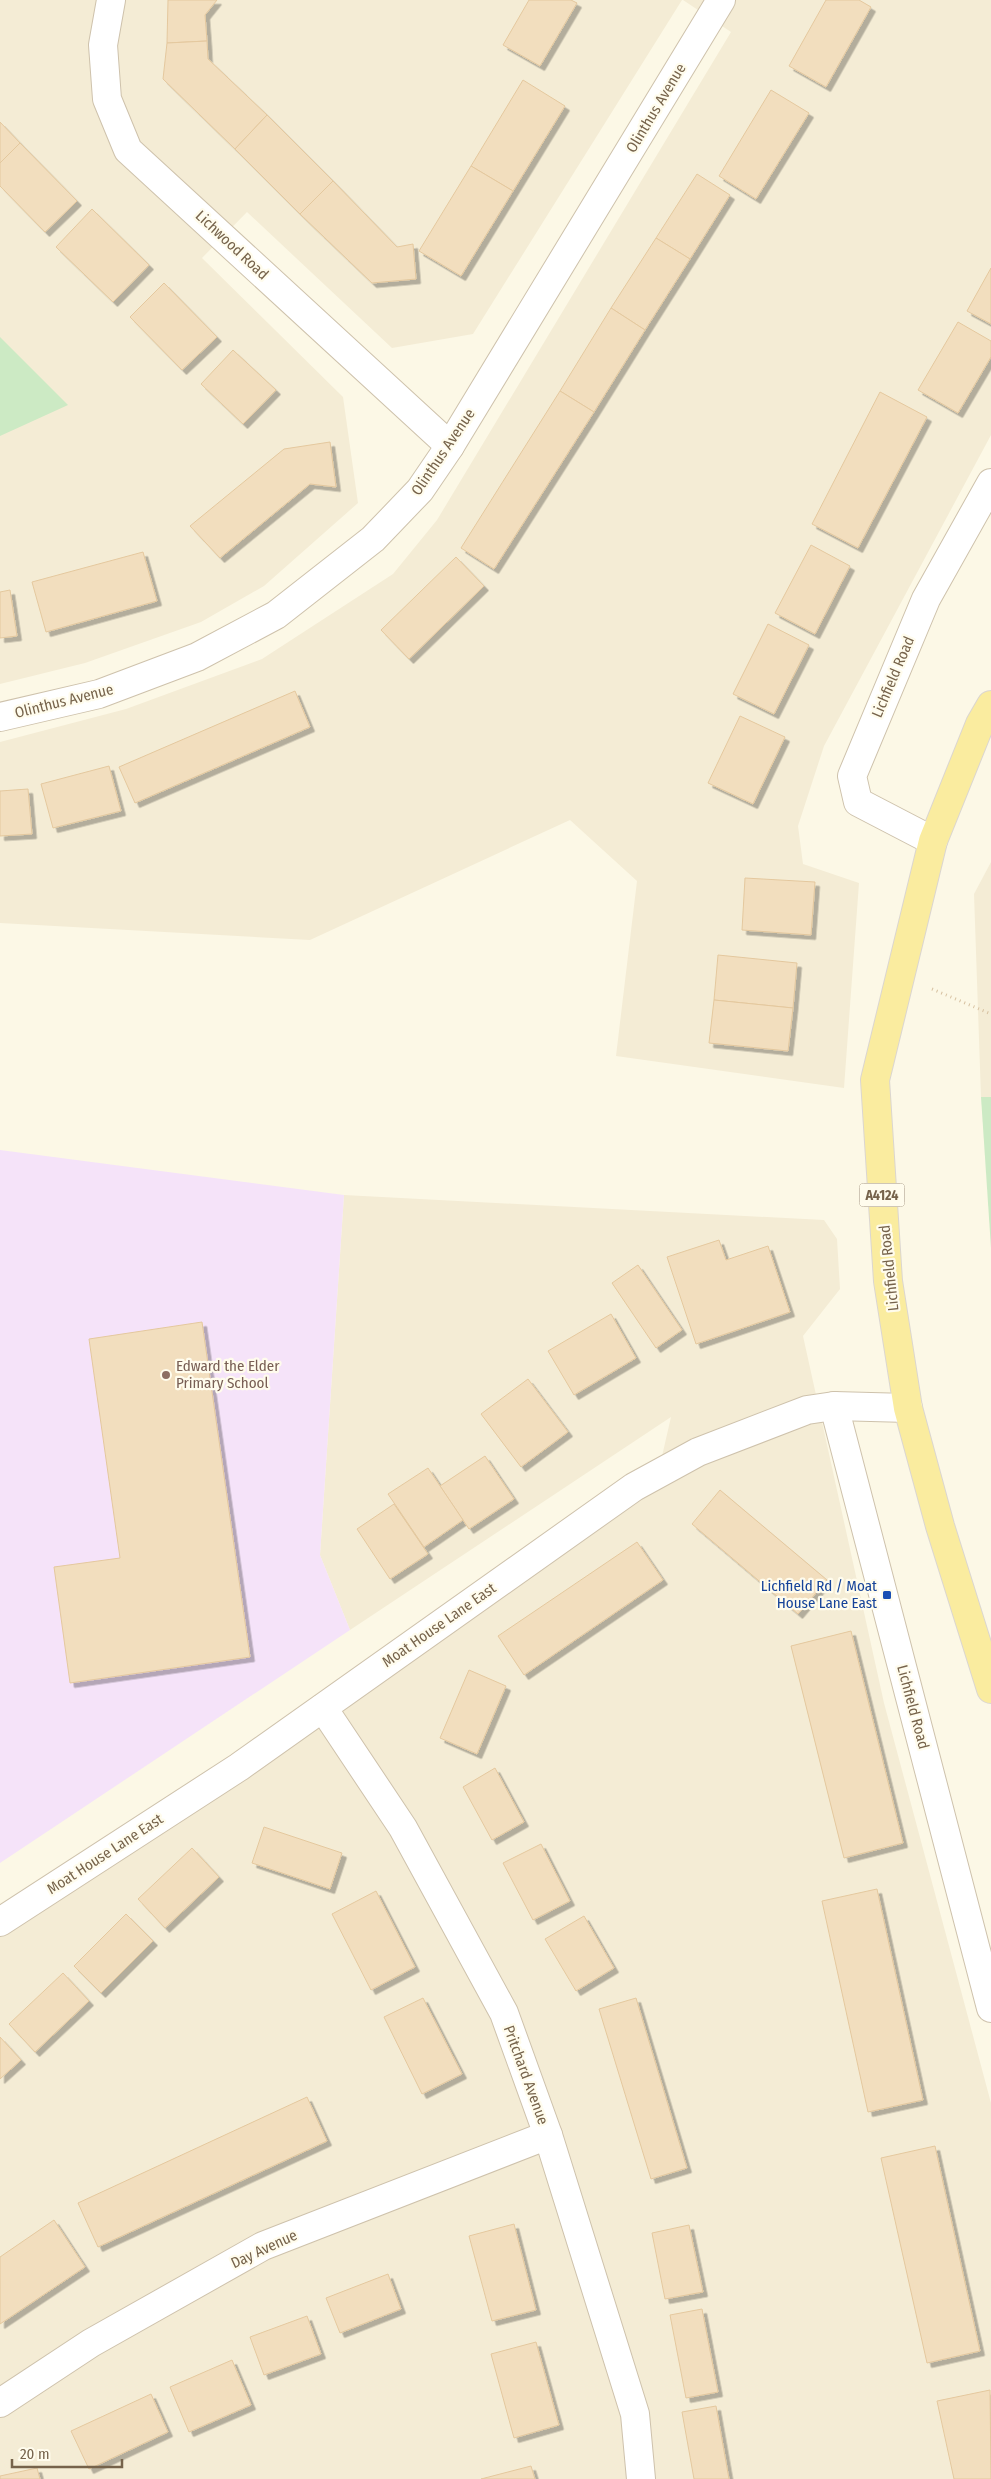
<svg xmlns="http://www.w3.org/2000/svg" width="991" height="2479" font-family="'Fira Sans Condensed',sans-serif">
<defs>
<filter id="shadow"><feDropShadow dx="4.5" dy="4.5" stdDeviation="0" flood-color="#0004"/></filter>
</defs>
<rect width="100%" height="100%" fill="#fcf8e6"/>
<g fill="#f4ecd5">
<path d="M 0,0 L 682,0 L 473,334 L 392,348 L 247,212 L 202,258 L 343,397 L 358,503 L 264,586 L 201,622 L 85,663 L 0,684 Z"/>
<path d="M 683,0 L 991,0 L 991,435 L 824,746 L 798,826 L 803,864 L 859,883 L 844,1088 L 616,1056 L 637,881 L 570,820 L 310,940 L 0,923 L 0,742 L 126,709 L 262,659 L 393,574 L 437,520 L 731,32 Z"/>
<path d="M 991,862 L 991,1097 L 981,1097 L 974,894 Z"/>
<path d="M 344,1195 L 824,1220 L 837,1239 L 840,1289 L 803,1336 L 884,1703 L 991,2103 L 991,2479 L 0,2479 L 0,1934 L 376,1687 L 654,1491 L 671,1417 L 350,1630 L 320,1555 Z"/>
</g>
<path fill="#f5e3f9" d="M 0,1150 L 344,1195 L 320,1555 L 350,1630 L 0,1863 Z"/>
<g fill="#cceac4">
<path d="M 0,337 L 68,405 L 0,436 Z"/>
<path d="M 981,1097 L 991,1097 L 991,1248 Z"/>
</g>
<g fill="#f2debe" stroke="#e4c89e" filter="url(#shadow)">
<path d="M 168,0 L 217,0 L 205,15 L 207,41 L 167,43 Z"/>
<path d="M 529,0 L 571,0 L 577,3 L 540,66 L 503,45 Z"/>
<path d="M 826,0 L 859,0 L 871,7 L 826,87 L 789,66 Z"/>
<path d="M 207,41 L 208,59 L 267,115 L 235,149 L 163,79 L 167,43 Z"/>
<path d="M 523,80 L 565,106 L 513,191 L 471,166 Z"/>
<path d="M 771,90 L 809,113 L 756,199 L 719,176 Z"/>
<path d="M 267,115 L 333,181 L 300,214 L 235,149 Z"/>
<path d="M 0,122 L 20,143 L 0,163 Z"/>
<path d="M 20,143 L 77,201 L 45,232 L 0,186 L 0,163 Z"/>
<path d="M 471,166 L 513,191 L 461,276 L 419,251 Z"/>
<path d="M 697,174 L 730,195 L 690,259 L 656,238 Z"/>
<path d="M 333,181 L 397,247 L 413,244 L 416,279 L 372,283 L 300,214 Z"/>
<path d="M 92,209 L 149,265 L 113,302 L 56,247 Z"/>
<path d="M 656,238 L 690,259 L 645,330 L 611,308 Z"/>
<path d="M 991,268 L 991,324 L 967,311 Z"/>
<path d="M 164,283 L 217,337 L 182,370 L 130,317 Z"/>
<path d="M 611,308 L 645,330 L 594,412 L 560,391 Z"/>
<path d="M 958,322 L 991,341 L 991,357 L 958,413 L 918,390 Z"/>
<path d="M 233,350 L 276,390 L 243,424 L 201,384 Z"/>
<path d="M 560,391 L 594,412 L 494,569 L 461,548 Z"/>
<path d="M 880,392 L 927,417 L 858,548 L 812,524 Z"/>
<path d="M 330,442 L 336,487 L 310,484 L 220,558 L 190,526 L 284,449 Z"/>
<path d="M 811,545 L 850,566 L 815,634 L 775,613 Z"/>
<path d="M 143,552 L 157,601 L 46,632 L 32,582 Z"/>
<path d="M 456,557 L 484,586 L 409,659 L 381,630 Z"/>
<path d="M 10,590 L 17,636 L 0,638 L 0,592 Z"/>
<path d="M 768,624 L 809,645 L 774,714 L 733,694 Z"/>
<path d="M 295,691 L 310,727 L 135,803 L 119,767 Z"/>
<path d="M 740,716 L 785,737 L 753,804 L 708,783 Z"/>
<path d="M 109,766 L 121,811 L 53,828 L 41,784 Z"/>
<path d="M 28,789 L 32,834 L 0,836 L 0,791 Z"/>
<path d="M 745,878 L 815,882 L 811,935 L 742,930 Z"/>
<path d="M 718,955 L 797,963 L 793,1008 L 714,1000 Z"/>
<path d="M 714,1000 L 793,1008 L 788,1051 L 709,1043 Z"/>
<path d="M 719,1240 L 726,1260 L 768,1246 L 790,1312 L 696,1344 L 667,1257 Z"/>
<path d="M 638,1265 L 682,1330 L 656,1348 L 612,1283 Z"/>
<path d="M 611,1314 L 636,1358 L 574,1395 L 548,1351 Z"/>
<path d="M 202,1322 L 250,1657 L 70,1683 L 54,1567 L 120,1558 L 89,1339 Z"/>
<path d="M 528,1379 L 568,1432 L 521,1467 L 481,1414 Z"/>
<path d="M 485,1456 L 514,1499 L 469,1529 L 440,1486 Z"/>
<path d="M 428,1468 L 463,1520 L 424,1547 L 388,1494 Z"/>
<path d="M 720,1490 L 827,1580 L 798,1614 L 692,1524 Z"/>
<path d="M 394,1504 L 428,1554 L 390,1579 L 357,1529 Z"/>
<path d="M 637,1542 L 663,1580 L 524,1675 L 498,1636 Z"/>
<path d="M 851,1631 L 903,1843 L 844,1858 L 791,1646 Z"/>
<path d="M 469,1670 L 506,1686 L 477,1754 L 440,1738 Z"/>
<path d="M 495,1768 L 524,1822 L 492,1840 L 463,1787 Z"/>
<path d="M 264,1827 L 342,1853 L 330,1889 L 252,1863 Z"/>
<path d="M 541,1844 L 570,1901 L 533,1920 L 503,1863 Z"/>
<path d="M 192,1848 L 219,1877 L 165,1928 L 138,1899 Z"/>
<path d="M 877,1889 L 923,2100 L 868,2112 L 822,1901 Z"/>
<path d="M 376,1891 L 415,1967 L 371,1990 L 332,1914 Z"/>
<path d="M 126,1914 L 153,1941 L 101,1993 L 74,1966 Z"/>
<path d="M 584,1916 L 614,1968 L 576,1991 L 545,1939 Z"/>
<path d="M 63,1973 L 89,2001 L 35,2052 L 9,2024 Z"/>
<path d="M 423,1998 L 462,2074 L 422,2094 L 384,2017 Z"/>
<path d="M 636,1998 L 687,2168 L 651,2179 L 599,2009 Z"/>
<path d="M 0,2037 L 21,2060 L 0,2079 Z"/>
<path d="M 307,2097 L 327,2141 L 98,2247 L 78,2203 Z"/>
<path d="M 935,2146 L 980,2351 L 927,2363 L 881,2158 Z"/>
<path d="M 54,2220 L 85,2267 L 0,2324 L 0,2257 Z"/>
<path d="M 514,2224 L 536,2310 L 492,2321 L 469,2236 Z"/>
<path d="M 689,2225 L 703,2292 L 665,2299 L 652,2233 Z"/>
<path d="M 388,2274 L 401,2309 L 340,2333 L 326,2298 Z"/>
<path d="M 702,2309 L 718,2392 L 686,2398 L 670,2315 Z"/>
<path d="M 307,2316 L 321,2354 L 264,2375 L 250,2337 Z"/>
<path d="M 536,2342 L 559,2425 L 514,2438 L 491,2354 Z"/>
<path d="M 232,2360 L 251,2405 L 189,2432 L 170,2387 Z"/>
<path d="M 990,2390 L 991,2479 L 954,2479 L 937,2401 Z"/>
<path d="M 151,2394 L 168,2432 L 89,2469 L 71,2431 Z"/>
<path d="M 716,2406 L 729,2479 L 694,2479 L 682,2412 Z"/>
<path d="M 531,2466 L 535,2479 L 481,2479 Z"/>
<path d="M 37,2468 L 40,2479 L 0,2479 L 0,2476 Z"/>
</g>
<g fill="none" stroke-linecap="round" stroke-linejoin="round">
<defs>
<g id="minor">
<path d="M 111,0 L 103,45 L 107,99 L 128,150 L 450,446"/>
<path d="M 0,717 L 99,694 L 197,657 L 276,615 L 373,539 L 420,490 L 450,446 L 721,0"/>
<path d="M 933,841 L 858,802 L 852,776 L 926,599 L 991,483"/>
<path d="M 834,1406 L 991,2008"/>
<path d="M 323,1708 L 403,1828 L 504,2013 L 548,2135 L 635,2414 L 641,2479"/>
<path d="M 0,1922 L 239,1767 L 634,1487 L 698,1452 L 807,1410 L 834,1406 L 908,1408"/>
<path d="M 0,2403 L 91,2343 L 263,2246 L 548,2135"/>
</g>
<path id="primary" d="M 991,705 L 980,724 L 933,841 L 875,1080 L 888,1281 L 908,1408 L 940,1526 L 991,1689"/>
</defs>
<use href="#minor" stroke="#cec2ac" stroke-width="30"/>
<use href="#primary" stroke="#dbd6d0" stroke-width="30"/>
<path stroke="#d7c1a1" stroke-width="3" stroke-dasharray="1 4" stroke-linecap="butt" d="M 932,989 L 991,1014"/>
<use href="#minor" stroke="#fff" stroke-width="28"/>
<use href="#primary" stroke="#faec9f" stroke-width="28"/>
</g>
<circle fill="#8d6e63" stroke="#fffced" stroke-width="2" cx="166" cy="1375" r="5"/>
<rect fill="#1a4fb4" stroke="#fffced" stroke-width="2" x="882" y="1590" width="10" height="10" rx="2.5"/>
<g text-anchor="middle" stroke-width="4.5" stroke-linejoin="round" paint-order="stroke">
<rect fill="#fffced" stroke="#9f917c" stroke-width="1" x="859.5" y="1183.5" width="45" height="23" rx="4"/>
<g font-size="14" font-weight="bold" fill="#76634b">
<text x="882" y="1200">A4124</text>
</g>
<g font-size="15" fill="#76634b" stroke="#fffced">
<text transform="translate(656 108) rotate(-59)" y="5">Olinthus Avenue</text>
<text transform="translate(232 245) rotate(43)" y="5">Lichwood Road</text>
<text transform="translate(443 452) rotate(-56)" y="5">Olinthus Avenue</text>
<text transform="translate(893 677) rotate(-67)" y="5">Lichfield Road</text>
<text transform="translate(64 701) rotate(-14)" y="5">Olinthus Avenue</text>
<text transform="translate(889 1268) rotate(-96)" y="5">Lichfield Road</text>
<text transform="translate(439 1625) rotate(-35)" y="5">Moat House Lane East</text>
<text transform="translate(913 1707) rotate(75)" y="5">Lichfield Road</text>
<text transform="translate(105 1854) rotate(-33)" y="5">Moat House Lane East</text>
<text transform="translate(526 2075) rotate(70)" y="5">Pritchard Avenue</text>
<text transform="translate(264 2249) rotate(-25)" y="5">Day Avenue</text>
</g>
<g font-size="15" fill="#785e54" stroke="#fffced" text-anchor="start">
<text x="176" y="1371">Edward the Elder<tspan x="176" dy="17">Primary School</tspan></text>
</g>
<g font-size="15" fill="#164399" stroke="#fffced" text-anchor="end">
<text x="877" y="1591">Lichfield Rd / Moat<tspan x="877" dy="17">House Lane East</tspan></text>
</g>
</g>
<path d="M12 2459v8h110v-8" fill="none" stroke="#76634b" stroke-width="2.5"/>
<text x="20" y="2459" font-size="15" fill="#76634b" stroke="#fffced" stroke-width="4" paint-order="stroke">20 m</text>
</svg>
